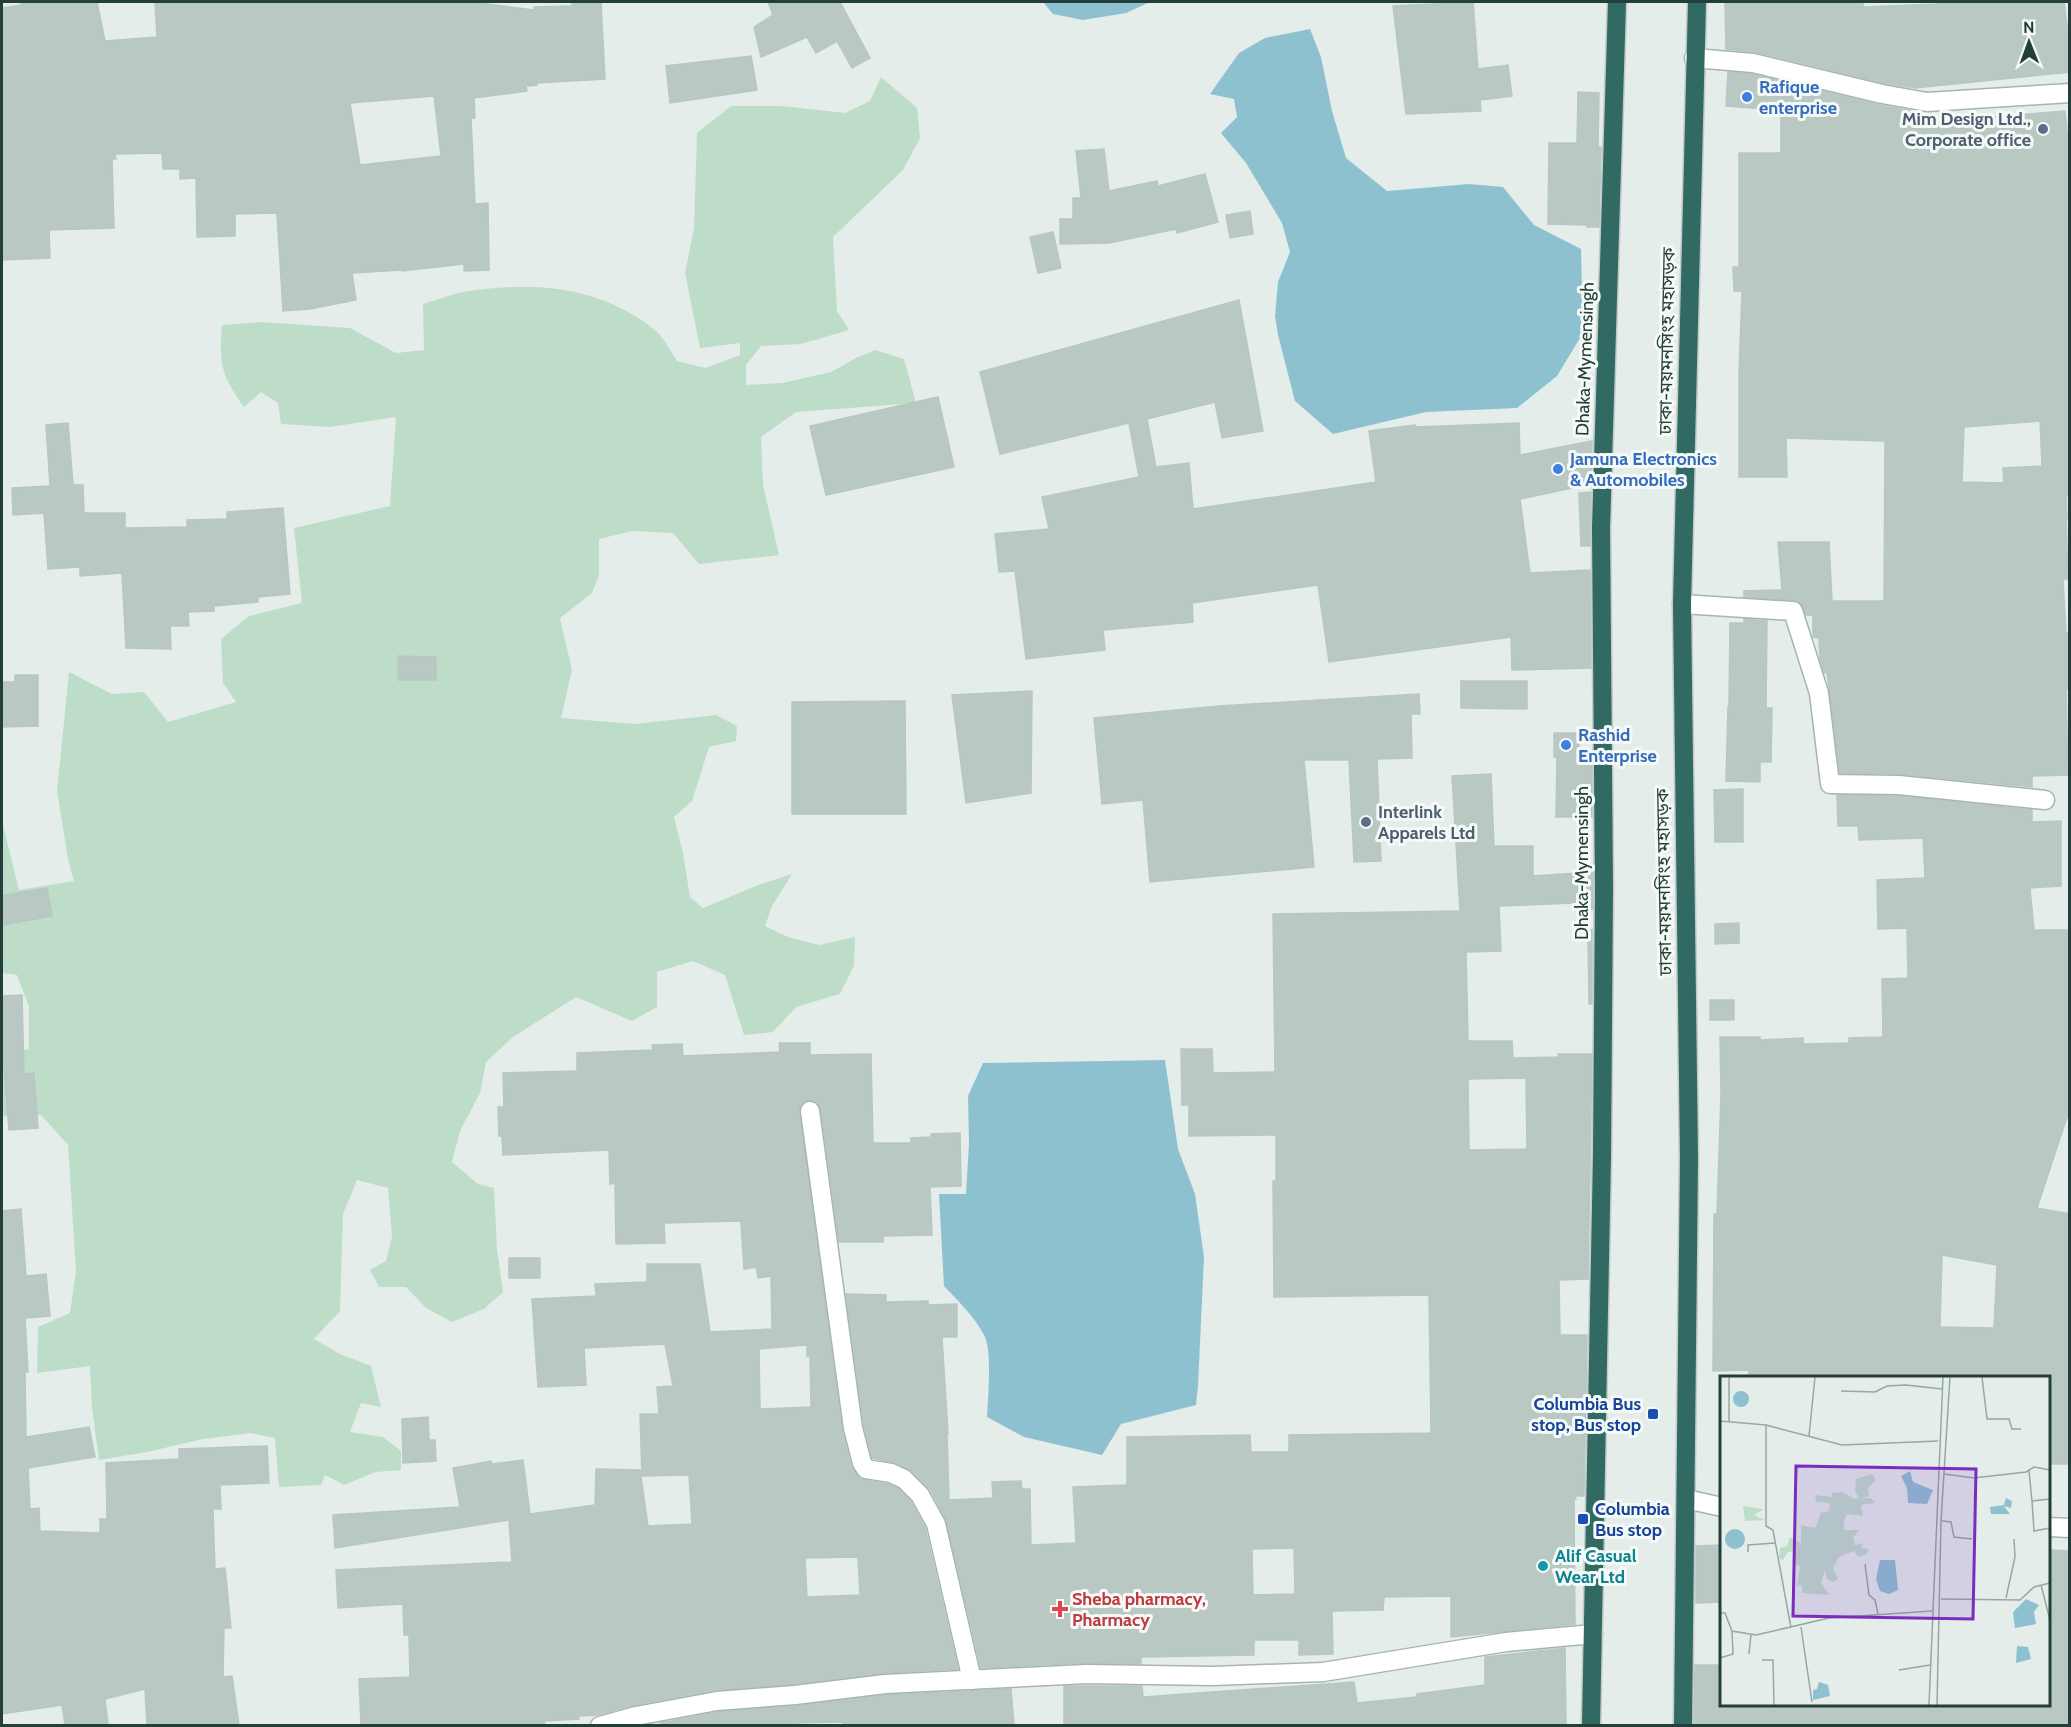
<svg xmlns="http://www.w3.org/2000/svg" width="2071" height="1727" font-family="Cabin,'Noto Sans Bengali',sans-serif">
<rect width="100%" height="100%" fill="#e4edea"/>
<path fill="#beddc9" d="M 881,77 L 917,108 L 920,138 L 903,170 L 833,237 L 837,311 L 849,330 L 801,344 L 761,346 L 746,365 L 746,385 L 782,383 L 831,372 L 856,358 L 875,350 L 904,359 L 916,403 L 796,412 L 761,437 L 763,485 L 779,555 L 699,564 L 673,533 L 632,531 L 599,539 L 599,575 L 592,593 L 560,618 L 572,670 L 561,718 L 634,724 L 716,715 L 737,726 L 736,741 L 709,747 L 692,801 L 674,817 L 683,853 L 690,897 L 703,908 L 758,885 L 792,874 L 772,906 L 765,926 L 788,937 L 819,945 L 855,937 L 854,966 L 840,994 L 796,1007 L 773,1032 L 744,1035 L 725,975 L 693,961 L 657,972 L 657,1007 L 632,1021 L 576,997 L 513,1037 L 486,1062 L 480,1093 L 460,1131 L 452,1162 L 478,1184 L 494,1188 L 497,1249 L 503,1292 L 484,1309 L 452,1322 L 426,1308 L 406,1287 L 379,1287 L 370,1270 L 386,1261 L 392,1237 L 388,1188 L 357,1180 L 343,1214 L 340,1311 L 314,1339 L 340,1354 L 371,1366 L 381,1407 L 361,1403 L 350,1432 L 383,1437 L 401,1451 L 401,1470 L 376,1472 L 344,1485 L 325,1475 L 321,1485 L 279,1487 L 275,1438 L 251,1433 L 203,1439 L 147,1452 L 99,1460 L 92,1408 L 90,1366 L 37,1373 L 38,1327 L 70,1313 L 76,1271 L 68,1145 L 41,1115 L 2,1116 L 2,1055 L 29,1049 L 29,1007 L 17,975 L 2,973 L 2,821 L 19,890 L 74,881 L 68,859 L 57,791 L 69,672 L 112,694 L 144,692 L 168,722 L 236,702 L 223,683 L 221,639 L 249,616 L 302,603 L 294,528 L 390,506 L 396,417 L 330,427 L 281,424 L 278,403 L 261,392 L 244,407 C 221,375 219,364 222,325 L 261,322 L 350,328 L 396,353 L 424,350 L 423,304 C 436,300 449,295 463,292 C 531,281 600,285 656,331 C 664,338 671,352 677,361 L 706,368 L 740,355 L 740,343 L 700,348 L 685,273 L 694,228 L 697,133 L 731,106 L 782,106 L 845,113 L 870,101 Z"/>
<g fill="#8ec1d0">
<path d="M 1043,2 L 1150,2 L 1126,13 L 1083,20 L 1053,14 Z"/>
<path d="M 1310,29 L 1321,57 L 1332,111 L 1346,158 L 1387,191 L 1469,184 L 1503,187 L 1534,225 L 1581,249 L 1583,333 L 1557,376 L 1517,408 L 1426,412 L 1333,434 L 1295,401 L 1278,335 L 1275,316 L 1278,282 L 1290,252 L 1282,223 L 1246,163 L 1221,133 L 1237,117 L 1234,99 L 1210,94 L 1239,53 L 1265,38 Z"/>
<path d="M 1165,1060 L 1178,1149 L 1195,1194 L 1204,1257 L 1198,1386 L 1196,1405 L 1121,1424 L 1102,1455 L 1024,1437 L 987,1417 C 988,1399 992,1353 985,1337 C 976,1318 959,1302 944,1286 L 939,1194 L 966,1194 L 969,1143 L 968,1096 L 983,1063 Z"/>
</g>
<g fill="#b9c8c3" stroke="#b7c7c1" stroke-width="1.5" fill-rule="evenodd">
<path d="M 20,2 L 97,2 L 105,41 L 157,37 L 155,2 L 472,2 L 534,10 L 534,7 L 572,6 L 572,2 L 601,2 L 605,79 L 537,83 L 537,85 L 526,86 L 527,91 L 474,98 L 475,118 L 471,118 L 475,204 L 488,203 L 489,270 L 464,271 L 464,264 L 402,271 L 402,270 L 352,273 L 356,300 L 310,309 L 283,311 L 277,213 L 235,214 L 235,236 L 197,237 L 196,178 L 180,179 L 180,169 L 163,169 L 162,153 L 115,154 L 116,159 L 112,159 L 114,228 L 49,230 L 50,258 L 2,260 L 2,8 L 22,5 ZM 434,96 L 441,156 L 360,165 L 350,103 Z"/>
<path d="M 768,2 L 840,2 L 870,58 L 852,68 L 837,41 L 816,53 L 807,37 L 761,57 L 754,27 L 773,15 Z"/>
<path d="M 1473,2 L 1478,69 L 1508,65 L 1512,96 L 1480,100 L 1481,111 L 1406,114 L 1393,6 Z"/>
<path d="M 1725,2 L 1863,2 L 1863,7 L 1937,4 L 1937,2 L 2064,2 L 2070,50 L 2070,72 L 1915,88 L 1884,83 L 1756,52 L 1726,49 Z"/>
<path d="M 751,56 L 757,90 L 670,103 L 666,66 Z"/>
<path d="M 1728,72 L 1751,74 L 1879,105 L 1917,112 L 1918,123 L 2065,111 L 2070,160 L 2070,496 L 2066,496 L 2067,519 L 2066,519 L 2068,579 L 2063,579 L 2066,633 L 2070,633 L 2070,689 L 2066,689 L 2068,775 L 2032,776 L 2032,787 L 1900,774 L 1840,773 L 1827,672 L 1824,673 L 1820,660 L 1819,638 L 1813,637 L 1813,615 L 1806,615 L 1800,603 L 1794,600 L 1744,597 L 1744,591 L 1782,590 L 1778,542 L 1829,542 L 1832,601 L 1884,601 L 1885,441 L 1786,438 L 1787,477 L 1739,477 L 1739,373 L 1742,291 L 1734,291 L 1733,267 L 1739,267 L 1739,153 L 1781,153 L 1781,110 L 1726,106 ZM 2040,421 L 2042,466 L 2003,468 L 2004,483 L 1962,482 L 1964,427 Z"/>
<path d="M 1578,92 L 1599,93 L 1598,147 L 1601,147 L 1599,227 L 1587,227 L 1587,225 L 1548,224 L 1549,143 L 1577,143 Z"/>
<path d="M 1104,149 L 1109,191 L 1157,181 L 1158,186 L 1205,174 L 1218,222 L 1177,233 L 1176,229 L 1109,243 L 1060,244 L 1060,219 L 1073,219 L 1073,198 L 1081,198 L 1076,151 Z"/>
<path d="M 1250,211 L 1253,234 L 1230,238 L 1226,215 Z"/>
<path d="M 1053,232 L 1061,268 L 1038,273 L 1030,237 Z"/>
<path d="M 1239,300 L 1263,431 L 1222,438 L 1215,402 L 1147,419 L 1156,467 L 1189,463 L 1193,509 L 1376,482 L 1369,431 L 1415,425 L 1416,427 L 1519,423 L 1520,455 L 1592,441 L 1591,484 L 1520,499 L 1530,573 L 1590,570 L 1591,668 L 1512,670 L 1511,637 L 1329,662 L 1318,585 L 1192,603 L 1193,622 L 1103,630 L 1105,650 L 1026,659 L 1015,571 L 999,572 L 995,534 L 1049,529 L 1042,497 L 1139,477 L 1129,423 L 1000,454 L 980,372 Z"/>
<path d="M 938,397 L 954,467 L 826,495 L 810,426 Z"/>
<path d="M 68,423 L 73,485 L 83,485 L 84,513 L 125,513 L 125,528 L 187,527 L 187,520 L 227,519 L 227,512 L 283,508 L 290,594 L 258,597 L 258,602 L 214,606 L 214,611 L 188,612 L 189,626 L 170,626 L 171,649 L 126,648 L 122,573 L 80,576 L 80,567 L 48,569 L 44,513 L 13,515 L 12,488 L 50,486 L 46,425 Z"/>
<path d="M 1591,492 L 1590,546 L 1581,546 L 1579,493 Z"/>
<path d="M 1744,619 L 1767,621 L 1766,708 L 1772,708 L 1771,762 L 1760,762 L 1760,782 L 1726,781 L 1728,707 L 1729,707 L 1730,623 L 1744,623 Z"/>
<path d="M 398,656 L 436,657 L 436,680 L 398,680 Z"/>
<path d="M 15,675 L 38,675 L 38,726 L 2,727 L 2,682 L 15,682 Z"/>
<path d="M 1461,681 L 1527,681 L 1527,709 L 1461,708 Z"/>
<path d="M 1032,691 L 1031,793 L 966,803 L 952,695 Z"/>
<path d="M 1419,694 L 1420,714 L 1411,714 L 1412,758 L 1377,759 L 1381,861 L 1354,862 L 1349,760 L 1304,760 L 1314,867 L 1150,882 L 1143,800 L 1102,804 L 1094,718 L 1219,706 Z"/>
<path d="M 905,701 L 906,814 L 792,814 L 792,702 Z"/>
<path d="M 1554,733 L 1579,733 L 1579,764 L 1592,764 L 1592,817 L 1556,817 L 1557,757 L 1554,757 Z"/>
<path d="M 1491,774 L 1494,846 L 1533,846 L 1533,876 L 1593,872 L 1593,909 L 1575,909 L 1574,903 L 1499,906 L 1501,951 L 1466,952 L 1468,1041 L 1512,1041 L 1513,1058 L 1559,1057 L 1558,1054 L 1592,1054 L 1588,1279 L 1559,1280 L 1560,1335 L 1587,1335 L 1584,1496 L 1575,1496 L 1576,1499 L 1574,1499 L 1575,1624 L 1451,1637 L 1451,1596 L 1384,1597 L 1383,1610 L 1332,1611 L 1333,1654 L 1299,1655 L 1299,1640 L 1254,1640 L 1254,1655 L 1141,1657 L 1141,1664 L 1085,1663 L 981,1668 L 946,1519 L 930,1489 L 912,1471 L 895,1463 L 872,1458 L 864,1426 L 846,1294 L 886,1295 L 886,1302 L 928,1301 L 928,1305 L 957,1304 L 957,1337 L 942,1337 L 948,1434 L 947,1434 L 949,1500 L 993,1498 L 992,1482 L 1021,1481 L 1022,1489 L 1030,1489 L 1031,1545 L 1076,1543 L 1073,1487 L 1127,1485 L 1127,1437 L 1250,1435 L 1251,1452 L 1289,1452 L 1289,1435 L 1431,1433 L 1429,1295 L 1274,1297 L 1273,1181 L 1276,1181 L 1276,1135 L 1189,1136 L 1189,1105 L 1182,1105 L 1181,1049 L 1212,1049 L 1213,1073 L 1275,1072 L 1273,914 L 1460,911 L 1452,776 ZM 1526,1078 L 1527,1149 L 1469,1150 L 1468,1079 ZM 1294,1548 L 1295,1594 L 1253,1595 L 1252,1549 Z"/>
<path d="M 1743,789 L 1743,842 L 1715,842 L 1714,790 Z"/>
<path d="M 1837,795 L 1898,796 L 2032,810 L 2032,822 L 2061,821 L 2061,886 L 2030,888 L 2034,930 L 2070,930 L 2070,1108 L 2037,1208 L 2070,1214 L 2070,1464 L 2049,1464 L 2049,1377 L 1749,1377 L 1749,1370 L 1713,1371 L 1714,1214 L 1717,1214 L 1721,1094 L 1720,1037 L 1760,1037 L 1760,1040 L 1803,1038 L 1803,1044 L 1849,1043 L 1849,1038 L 1883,1037 L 1882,979 L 1908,978 L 1907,928 L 1878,929 L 1877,880 L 1925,878 L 1923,838 L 1859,840 L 1858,826 L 1838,826 ZM 1942,1255 L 1997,1265 L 1994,1328 L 1940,1327 Z"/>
<path d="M 47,888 L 52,916 L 2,925 L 2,896 Z"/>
<path d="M 1739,923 L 1739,943 L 1715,944 L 1715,924 Z"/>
<path d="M 1592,930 L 1592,1004 L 1589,1004 L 1588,931 Z"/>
<path d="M 22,995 L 24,1074 L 34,1073 L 38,1128 L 9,1130 L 2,1040 L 3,996 Z"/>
<rect x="1710" y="1000" width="24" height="20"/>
<path d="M 779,1043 L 810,1043 L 810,1055 L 871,1054 L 873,1143 L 911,1143 L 911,1138 L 931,1137 L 931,1134 L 960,1133 L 961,1186 L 930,1187 L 932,1235 L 883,1236 L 883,1242 L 839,1242 L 821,1109 L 815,1101 L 809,1100 L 803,1103 L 799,1107 L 842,1430 L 851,1466 L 860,1479 L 888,1484 L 897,1488 L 911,1502 L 925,1528 L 958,1669 L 884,1673 L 794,1684 L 715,1690 L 634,1705 L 597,1715 L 578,1716 L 579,1719 L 544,1721 L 545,1725 L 361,1725 L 359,1679 L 410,1677 L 409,1635 L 404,1635 L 403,1604 L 338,1608 L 336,1570 L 512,1562 L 509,1520 L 335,1548 L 333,1515 L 460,1507 L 453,1468 L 491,1461 L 492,1464 L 523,1460 L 530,1514 L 595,1505 L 596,1469 L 640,1470 L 648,1526 L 692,1524 L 689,1475 L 642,1476 L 640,1414 L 659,1414 L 657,1387 L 673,1386 L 665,1344 L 584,1348 L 586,1385 L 538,1387 L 532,1299 L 596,1296 L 595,1284 L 647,1282 L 647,1264 L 700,1264 L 710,1332 L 772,1329 L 771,1276 L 758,1278 L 756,1267 L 744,1269 L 741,1221 L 664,1223 L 665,1243 L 616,1244 L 615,1183 L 610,1184 L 609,1150 L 503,1155 L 502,1136 L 499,1136 L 498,1107 L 504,1107 L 503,1073 L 577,1071 L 577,1053 L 653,1050 L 652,1045 L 682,1044 L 683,1056 L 780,1052 ZM 807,1345 L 807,1356 L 810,1356 L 811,1407 L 760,1409 L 759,1349 ZM 858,1557 L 860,1595 L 807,1597 L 805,1558 Z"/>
<path d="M 21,1209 L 26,1276 L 46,1274 L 50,1316 L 25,1318 L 28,1372 L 25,1372 L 26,1437 L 89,1427 L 95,1457 L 28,1468 L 30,1509 L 39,1508 L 40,1531 L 100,1533 L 100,1519 L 107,1519 L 106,1463 L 179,1459 L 179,1449 L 267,1446 L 269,1483 L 220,1485 L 221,1509 L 213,1509 L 215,1569 L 225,1568 L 231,1628 L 224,1628 L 223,1677 L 232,1676 L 239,1725 L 147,1725 L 145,1689 L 105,1699 L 108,1725 L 65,1725 L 62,1705 L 2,1714 L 2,1211 Z"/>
<rect x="509" y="1258" width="31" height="20"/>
<path d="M 428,1417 L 429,1440 L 435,1440 L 436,1461 L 403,1463 L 402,1419 Z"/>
<path d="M 1722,1545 L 1722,1602 L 1696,1603 L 1696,1546 Z"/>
<path d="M 2049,1550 L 2070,1551 L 2070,1725 L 1694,1725 L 1695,1665 L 1722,1665 L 1722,1704 L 2049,1704 Z"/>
<path d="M 1565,1648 L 1566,1725 L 1064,1725 L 1064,1686 L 1142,1686 L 1143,1697 L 1354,1682 L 1357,1703 L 1417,1697 L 1417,1694 L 1485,1685 L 1485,1657 Z"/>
<path d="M 1011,1689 L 1014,1725 L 843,1725 L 843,1722 L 796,1723 L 796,1725 L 660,1725 L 660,1723 L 718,1712 L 796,1706 L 886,1695 Z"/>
</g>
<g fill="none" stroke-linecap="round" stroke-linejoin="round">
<defs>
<g id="street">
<path d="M 1694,58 L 1753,63 L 1882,94 L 1927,102 L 2070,93"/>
<path d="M 1682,604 L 1793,611 L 1819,693 L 1830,784 L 1899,785 L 2045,800"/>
<path d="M 810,1111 L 853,1428 L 862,1463 L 866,1469 L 891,1473 L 904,1479 L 920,1495 L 936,1524 L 972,1680"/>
<path d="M 1686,1499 L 1722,1507"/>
<path d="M 2048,1527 L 2070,1528"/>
<path d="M 600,1726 L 636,1716 L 717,1701 L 795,1695 L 885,1684 L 1086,1674 L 1213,1676 L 1323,1672 L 1506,1642 L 1593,1634"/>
</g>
<g id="highway">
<path d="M 1591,1726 L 1602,1154 L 1604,889 L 1601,528 L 1617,2"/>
<path d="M 1683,1726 L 1689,1158 L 1682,604 L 1697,2"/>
</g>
</defs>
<use href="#street" stroke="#a7b5b1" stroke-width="21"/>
<use href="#highway" stroke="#c2c9c8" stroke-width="21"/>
<use href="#street" stroke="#fff" stroke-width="18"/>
<use href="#highway" stroke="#306a62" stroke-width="18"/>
</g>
<g fill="#3f7fe0" stroke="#f5faf7" stroke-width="2">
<circle cx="1747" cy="97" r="6"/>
<circle cx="1558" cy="469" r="6"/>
<circle cx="1566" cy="745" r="6"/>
</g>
<g fill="#5c6f8a" stroke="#f5faf7" stroke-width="2">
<circle cx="2043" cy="129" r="6"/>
<circle cx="1366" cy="822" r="6"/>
</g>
<g fill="#1a4fb4" stroke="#f5faf7" stroke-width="2">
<rect x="1647" y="1408" width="12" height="12" rx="3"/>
<rect x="1577" y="1513" width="12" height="12" rx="3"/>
</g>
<circle fill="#0f9aa8" stroke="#f5faf7" stroke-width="2" cx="1543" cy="1566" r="6"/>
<path fill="#e0444e" stroke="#f5faf7" stroke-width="2" d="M1057 1600h6v6h6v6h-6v6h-6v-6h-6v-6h6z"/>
<g text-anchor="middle" stroke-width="6" stroke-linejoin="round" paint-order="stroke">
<g font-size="18" font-weight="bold" fill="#366cbe" stroke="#f5faf7" text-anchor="start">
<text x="1759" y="93">Rafique<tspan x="1759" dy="21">enterprise</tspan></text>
<text x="1570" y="465">Jamuna Electronics<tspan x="1570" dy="21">&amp; Automobiles</tspan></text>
<text x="1578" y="741">Rashid<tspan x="1578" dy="21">Enterprise</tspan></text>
</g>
<g font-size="18" font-weight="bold" fill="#4e5e75" stroke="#f5faf7" text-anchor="end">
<text x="2031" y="125">Mim Design Ltd.,<tspan x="2031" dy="21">Corporate office</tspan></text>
<text x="1378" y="818" text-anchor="start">Interlink<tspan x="1378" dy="21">Apparels Ltd</tspan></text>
</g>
<g font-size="18" fill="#243e39" stroke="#f5faf7">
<text transform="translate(1667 341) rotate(-89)" y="6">ঢাকা-ময়মনসিংহ মহাসড়ক</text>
<text transform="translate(1585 359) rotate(-88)" y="6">Dhaka-Mymensingh</text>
<text transform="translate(1582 863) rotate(-90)" y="6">Dhaka-Mymensingh</text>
<text transform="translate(1664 882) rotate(-91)" y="6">ঢাকা-ময়মনসিংহ মহাসড়ক</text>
</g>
<g font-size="18" font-weight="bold" fill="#164399" stroke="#f5faf7" text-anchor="end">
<text x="1641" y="1410">Columbia Bus<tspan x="1641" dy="21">stop, Bus stop</tspan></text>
<text x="1595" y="1515" text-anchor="start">Columbia<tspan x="1595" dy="21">Bus stop</tspan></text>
</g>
<g font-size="18" font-weight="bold" fill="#0d838f" stroke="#f5faf7" text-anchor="start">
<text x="1555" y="1562">Alif Casual<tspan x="1555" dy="21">Wear Ltd</tspan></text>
</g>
<g font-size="18" font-weight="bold" fill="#be3a42" stroke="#f5faf7" text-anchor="start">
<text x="1072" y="1605">Sheba pharmacy,<tspan x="1072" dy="21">Pharmacy</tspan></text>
</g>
</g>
<g transform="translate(1720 1376)">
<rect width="330" height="330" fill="#e4edea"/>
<path d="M 152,98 L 156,104 L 148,112 L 149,120 L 140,123 L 151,122 L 155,127 L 141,129 L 143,140 L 127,138 L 124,145 L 124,154 L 139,154 L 133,162 L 135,169 L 143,167 L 141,172 L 149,173 L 147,178 L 139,181 L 134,175 L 119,181 L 113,192 L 118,203 L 113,206 L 107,203 L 105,194 L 101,207 L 109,219 L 82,217 L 82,209 L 77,210 L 80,190 L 72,187 L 76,175 L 68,176 L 63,184 L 59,182 L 60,172 L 67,170 L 70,161 L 81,167 L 81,149 L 95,152 L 101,137 L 109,135 L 110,127 L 96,126 L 95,119 L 112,121 L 112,117 L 122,116 L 134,123 L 139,122 L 135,115 L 136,103 ZM 23,130 L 44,133 L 34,139 L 45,144 L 25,145 Z" fill="#beddc9"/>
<path d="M13 23a8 8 0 1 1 16 0a8 8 0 1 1-16 0ZM 190,95 L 193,106 L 213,114 L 207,128 L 188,127 L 187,112 L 181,100 ZM 286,122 L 292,125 L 291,132 L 284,130 L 290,138 L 271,138 L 270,131 L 284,129 ZM5 163a10 10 0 1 1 20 0a10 10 0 1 1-20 0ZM 160,184 L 175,184 L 178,214 L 169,218 L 160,215 L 156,203 ZM 306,223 L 319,229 L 314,236 L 316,248 L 295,252 L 293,236 ZM 297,270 L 308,271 L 311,283 L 296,287 ZM 99,306 L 108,309 L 110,320 L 93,324 L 93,314 L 97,313 Z" fill="#8ec1d0"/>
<path fill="none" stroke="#97a7a3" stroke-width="1.5" d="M 9,1 L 9,46M 262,1 L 267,43 L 289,43 L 292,53 L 301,53M 121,15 L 155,16 L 167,10 L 186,9 L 222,13M 0,45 L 46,49 L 122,69 L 218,65M 46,49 L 46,150 L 53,154 L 71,252M 89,60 L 95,1M 309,95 L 312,125M 224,98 L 254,102 L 306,96 L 314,91 L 330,94M 330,123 L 312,125 L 314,155 L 330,152M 222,145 L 231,146 L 234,161 L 252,163M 28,176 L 28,169 L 55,167M 145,188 L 149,219 L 155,224 L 158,238M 321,209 L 330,244M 286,222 L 295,181 L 294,163M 221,223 L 300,224 L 314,211 L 330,207M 0,237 L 5,237 L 12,255 L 36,259 L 109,242 L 212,235M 81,251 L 92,326M 29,278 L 31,258M 0,282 L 13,278 L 12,255M 42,284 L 53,284 L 54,329M 179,294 L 210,289M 209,329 L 223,1M 217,329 L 221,145 L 230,1"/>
<path fill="#7b2cbf" fill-opacity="0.15" stroke="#7b2cbf" stroke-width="3" d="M 76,90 L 256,93 L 253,243 L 73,240 Z"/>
<rect width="330" height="330" fill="none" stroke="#243e39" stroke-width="3"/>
</g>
<rect width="2071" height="1727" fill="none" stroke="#243e39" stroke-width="6"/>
<g transform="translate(2029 42) rotate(359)" stroke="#f5faf7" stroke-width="4.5" paint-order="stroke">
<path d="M0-4.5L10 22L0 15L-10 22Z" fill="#243e39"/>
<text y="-9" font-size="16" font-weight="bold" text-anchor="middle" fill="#243e39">N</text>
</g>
</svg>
